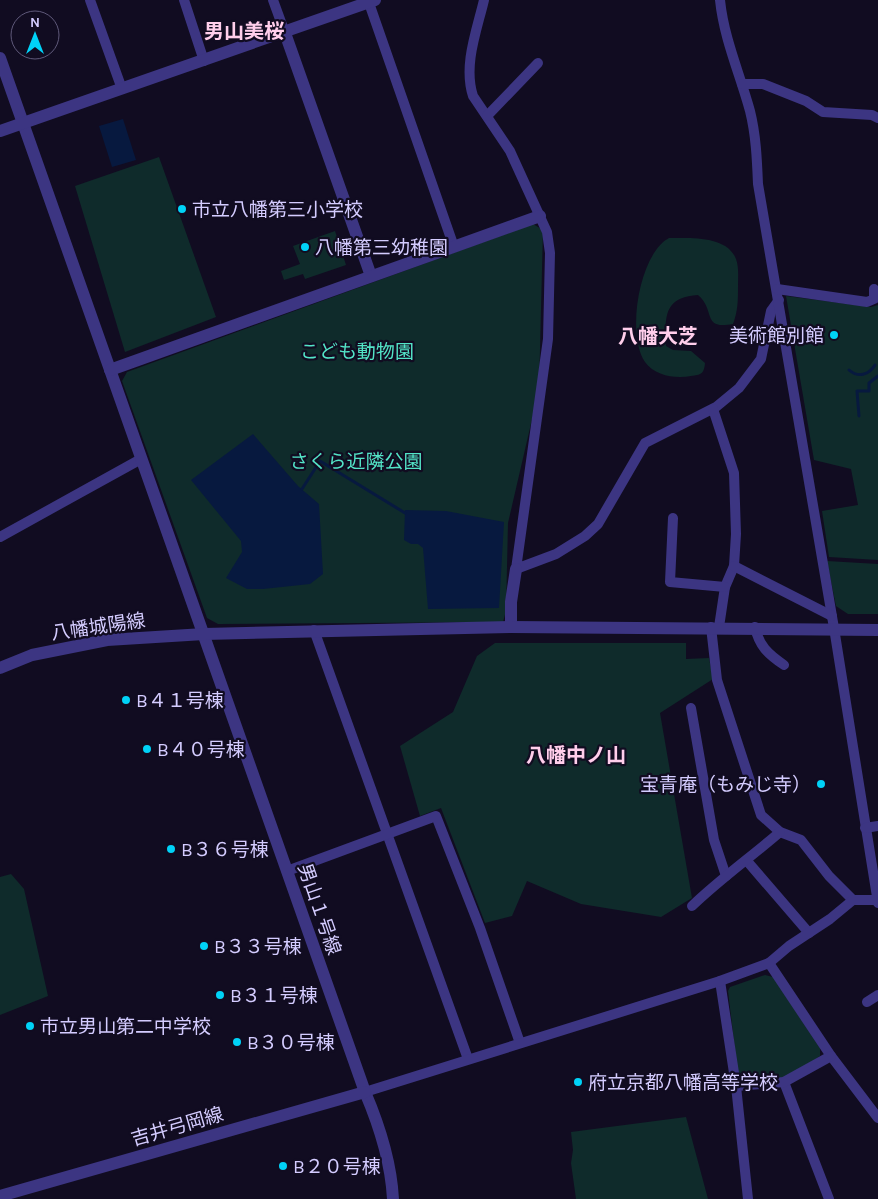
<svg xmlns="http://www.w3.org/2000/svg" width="878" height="1199" font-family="Karla,'Noto Sans JP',sans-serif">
<rect width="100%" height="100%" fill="#110c21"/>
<g fill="#0f2b2b">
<path d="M 159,157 L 216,317 L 125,352 L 75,186 Z"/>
<path d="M 533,224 L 543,230 L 539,389 L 508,523 L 506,611 L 503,622 L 218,624 L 207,618 L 122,381 L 127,372 Z"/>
<path d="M 335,231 L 346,265 L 305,279 L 303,274 L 284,280 L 281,271 L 300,264 L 293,246 Z"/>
<path d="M 669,238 C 689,238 727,235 736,259 C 739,267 738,277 738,286 C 738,300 738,311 733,324 C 701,330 716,310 698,295 C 663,297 665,318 666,346 L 673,350 L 691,351 L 705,363 C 704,374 701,375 691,376 C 676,379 655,376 645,362 C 626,335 639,254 669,238 Z"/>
<path d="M 786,296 L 871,307 L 878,305 L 878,560 L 829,557 L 822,511 L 858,505 L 851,469 L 814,460 Z"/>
<path d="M 827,561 L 878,564 L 878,614 L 848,614 L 836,606 Z"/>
<path d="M 495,643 L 686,643 L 686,659 L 709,658 L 713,679 L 660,713 L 692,898 L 661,917 L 581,904 L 527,881 L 512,916 L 485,923 L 441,808 L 420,816 L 400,746 L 453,712 L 477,656 Z"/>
<path d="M 11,874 L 24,889 L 48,996 L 0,1015 L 0,877 Z"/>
<path d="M 765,975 L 773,977 L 820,1048 L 820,1056 L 785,1081 L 739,1083 L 728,991 L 730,987 Z"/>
<path d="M 686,1117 L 708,1199 L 576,1199 L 571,1163 L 573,1150 L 571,1132 Z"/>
</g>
<g fill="#07193f">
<path d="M 123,119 L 136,160 L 112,167 L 99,126 Z"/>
<path d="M 253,434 L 298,486 L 319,504 L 323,574 L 310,584 L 263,589 L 247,589 L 226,578 L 242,552 L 241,541 L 191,480 Z"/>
<path d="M 405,510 L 446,511 L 504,522 L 499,608 L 428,609 L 423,548 L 418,544 L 411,544 L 404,540 Z"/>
</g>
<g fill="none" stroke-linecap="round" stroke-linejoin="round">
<g stroke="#07193f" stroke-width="3">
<path d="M 849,370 C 858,378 869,375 875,365"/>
<path d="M 859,416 L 857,391 L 869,391 L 869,383 L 878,376"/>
<path d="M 302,489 L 320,461 L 405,513"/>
</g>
<g stroke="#3c3582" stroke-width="10">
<path d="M 90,0 L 122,89"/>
<path d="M 184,0 L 204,61"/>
<path d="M 273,0 L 285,33"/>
<path d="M 368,0 L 454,247"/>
<path d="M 484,0 C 477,30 463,65 473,96 L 510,151 L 547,232 L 550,253 L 548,339 L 516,569 L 556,554 L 585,536 L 598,524 L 645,443 L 716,407 L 739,388 L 761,359 L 771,311 L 779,300"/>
<path d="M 720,0 C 724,39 740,74 750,111 C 756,135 757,160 758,184 L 834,628 L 878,903"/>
<path d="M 742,84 L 763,84 L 806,101 L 823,112 L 872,115 L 878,118"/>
<path d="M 487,116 L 538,63"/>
<path d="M 777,289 L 867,302 L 874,299 L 874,289"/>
<path d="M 713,409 L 734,473 L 736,534 L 734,566 L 725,587 L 719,627"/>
<path d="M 673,518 L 670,582 L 725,587"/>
<path d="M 0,537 L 141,459"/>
<path d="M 734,566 L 832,616"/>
<path d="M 711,627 L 717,680 L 761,815 L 780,832 L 801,840 L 829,876 L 853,900"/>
<path d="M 755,627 C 759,646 768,654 784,665"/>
<path d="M 314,630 L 468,1059"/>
<path d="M 691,708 L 714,840 L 726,876"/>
<path d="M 865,828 L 878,826"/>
<path d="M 747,861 L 809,933"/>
<path d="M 287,871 L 436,816 L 480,928 L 520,1043"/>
<path d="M 692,906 C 720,879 751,857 780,832"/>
<path d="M 769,963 L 831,1056 L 878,1118"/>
<path d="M 720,981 L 736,1086 L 748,1199"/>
<path d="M 867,1002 L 878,995"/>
<path d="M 784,1082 L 829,1199"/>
<path d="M 736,1086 L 784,1082 L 831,1056"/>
<path d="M 365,1092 L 720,981 L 769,963 L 789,946 L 830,919 L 853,900 L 877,900"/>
</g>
<g stroke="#3c3582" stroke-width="12">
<path d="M 285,33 L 371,276"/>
<path d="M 0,58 L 365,1092 C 380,1127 391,1161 393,1199"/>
<path d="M 0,131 L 375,0"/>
<path d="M 110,370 L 540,216"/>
<path d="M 511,627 L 511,602 L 516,569"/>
<path d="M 0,668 L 32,655 L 107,640 L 204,634 L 511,627 L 878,630"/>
<path d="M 0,1196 L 365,1092"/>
</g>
</g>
<g fill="#00d2f7" stroke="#110c21" stroke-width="2">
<circle cx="182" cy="209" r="5"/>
<circle cx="305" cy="247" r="5"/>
<circle cx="834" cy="335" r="5"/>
<circle cx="126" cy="700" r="5"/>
<circle cx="147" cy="749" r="5"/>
<circle cx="821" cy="784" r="5"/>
<circle cx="171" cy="849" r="5"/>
<circle cx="204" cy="946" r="5"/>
<circle cx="220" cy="995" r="5"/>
<circle cx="30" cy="1026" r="5"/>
<circle cx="237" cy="1042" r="5"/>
<circle cx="578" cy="1082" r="5"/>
<circle cx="283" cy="1166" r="5"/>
</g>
<g text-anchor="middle" stroke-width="4.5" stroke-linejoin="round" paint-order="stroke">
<g font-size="19" fill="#d4ccff" stroke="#110c21" text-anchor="start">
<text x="192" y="216">市立八幡第三小学校</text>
<text x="315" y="254">八幡第三幼稚園</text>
<text x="824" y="342" text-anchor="end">美術館別館</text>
<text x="136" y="707">B４１号棟</text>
<text x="157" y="756">B４０号棟</text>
<text x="811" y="791" text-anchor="end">宝青庵（もみじ寺）</text>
<text x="181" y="856">B３６号棟</text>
<text x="214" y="953">B３３号棟</text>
<text x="230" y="1002">B３１号棟</text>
<text x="40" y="1033">市立男山第二中学校</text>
<text x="247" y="1049">B３０号棟</text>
<text x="588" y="1089">府立京都八幡高等学校</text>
<text x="293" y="1173">B２０号棟</text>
</g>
<g font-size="19" fill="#53e4c7" stroke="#110c21">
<text x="357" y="358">こども動物園</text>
<text x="356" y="468">さくら近隣公園</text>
</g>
<g font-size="19" fill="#d4ccff" stroke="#110c21">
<text transform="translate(98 626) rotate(-8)" y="7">八幡城陽線</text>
<text transform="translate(320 909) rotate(71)" y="7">男山１号線</text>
<text transform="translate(177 1126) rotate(-16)" y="7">吉井弓岡線</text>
</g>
<g font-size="20" font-weight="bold" fill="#ffceeb" stroke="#110c21">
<text x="244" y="38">男山美桜</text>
<text x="658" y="343">八幡大芝</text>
<text x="576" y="762">八幡中ノ山</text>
</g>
</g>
<g transform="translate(35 35)"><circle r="24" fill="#110c21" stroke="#5f597a"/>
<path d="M0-4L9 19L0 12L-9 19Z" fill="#00d2f7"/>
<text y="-8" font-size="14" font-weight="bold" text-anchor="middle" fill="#d4ccff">N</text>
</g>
</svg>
